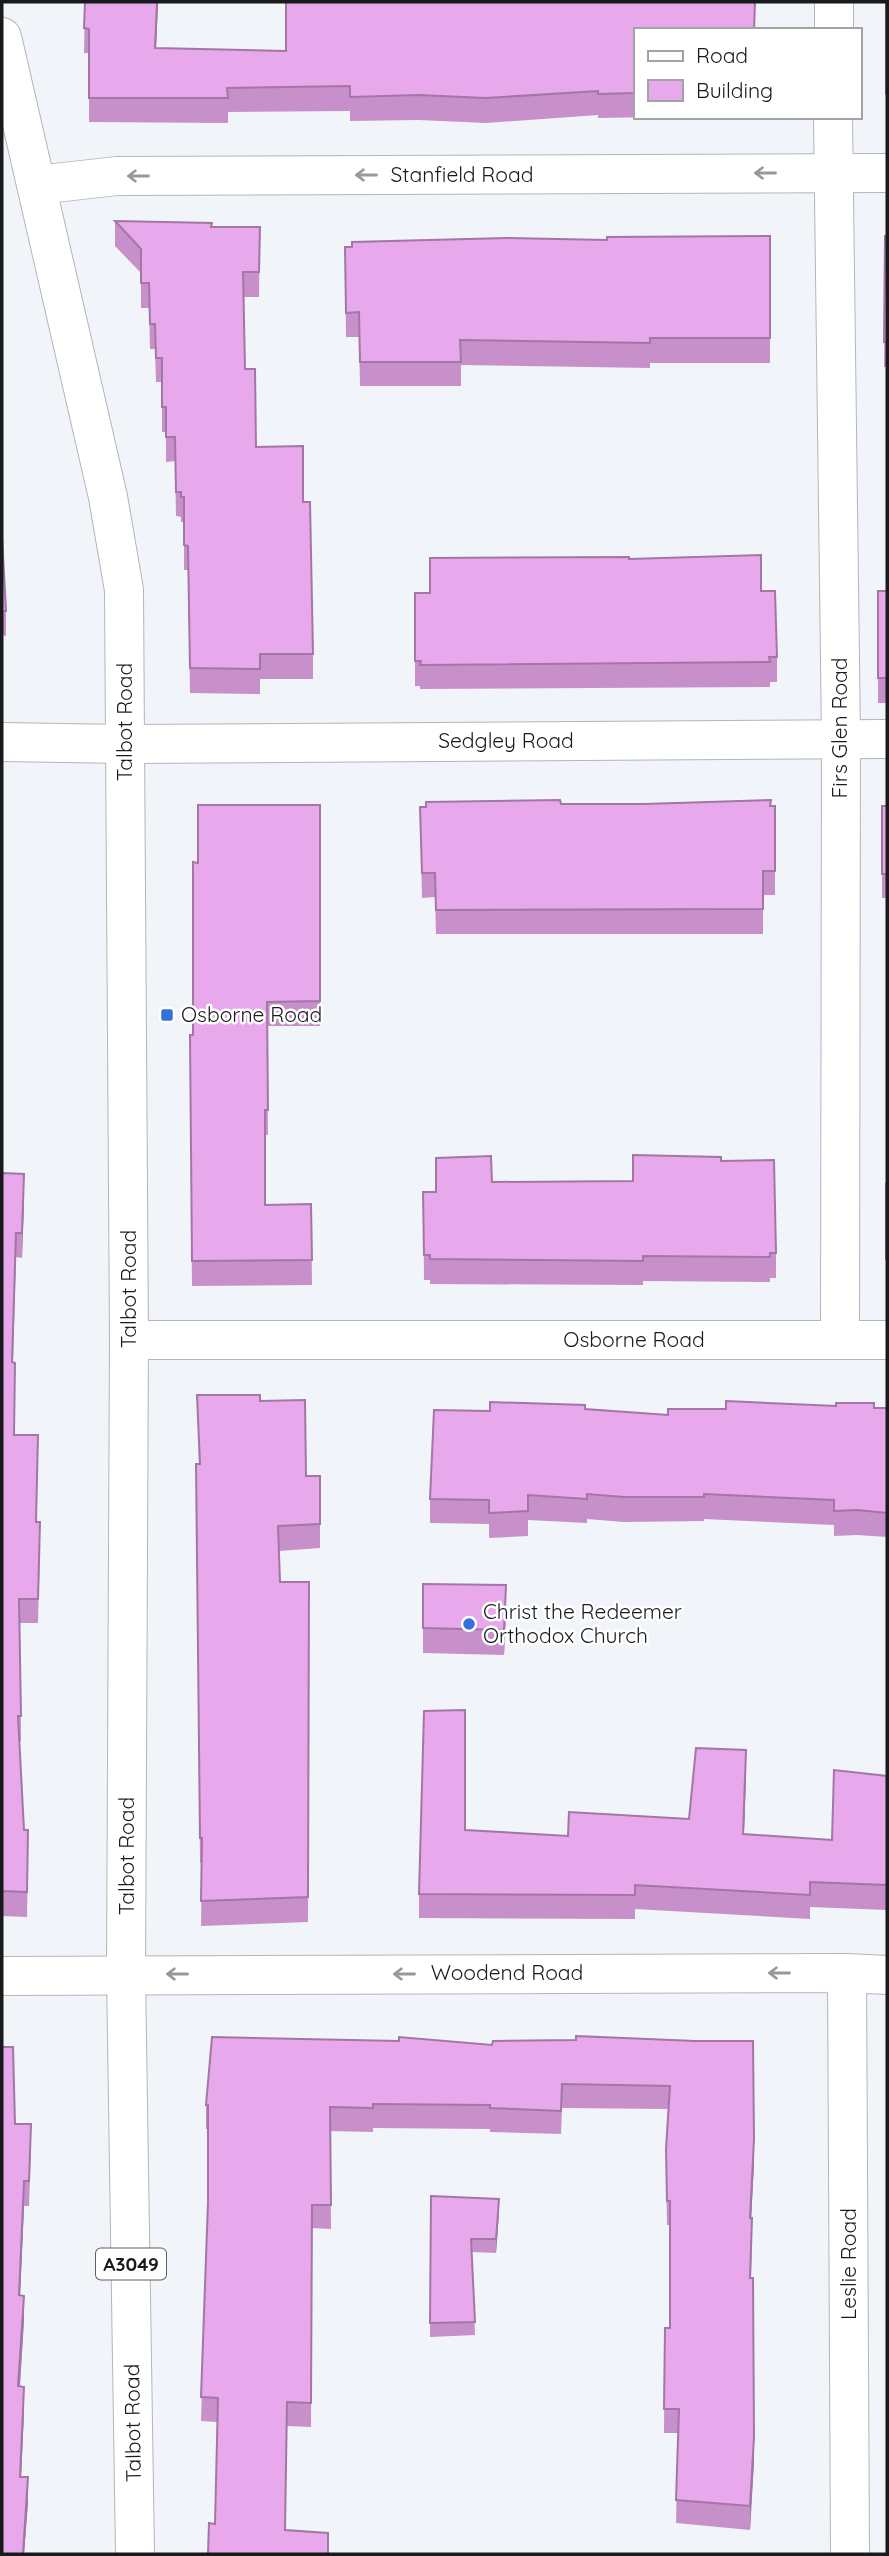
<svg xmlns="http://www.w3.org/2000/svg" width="889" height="2556" font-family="Quicksand,sans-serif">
<rect width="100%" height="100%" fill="#f1f4f9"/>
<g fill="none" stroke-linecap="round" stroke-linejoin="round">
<defs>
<g id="minor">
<path d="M 834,30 L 834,2"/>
<path d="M 833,117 L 841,739 L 840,1340"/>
<path d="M 37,185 L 117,176 L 887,173"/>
<path d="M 2,742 L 125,744 L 887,739"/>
<path d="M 129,1340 L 887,1340"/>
<path d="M 847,1973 L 850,2554"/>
<path d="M 2,1976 L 847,1973 L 887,1975"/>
</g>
<path id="primary" d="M 2,37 L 108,497 L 124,590 L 129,1340 L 126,1974 L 135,2554"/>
</defs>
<use href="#minor" stroke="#b3b5ba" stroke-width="40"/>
<use href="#primary" stroke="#b3b5ba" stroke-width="40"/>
<use href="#minor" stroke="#fff" stroke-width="38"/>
<use href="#primary" stroke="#fff" stroke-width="38"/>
</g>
<g fill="#c790cb">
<path d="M 85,2 L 158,2 L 156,48 L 286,51 L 635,30 L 635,117 L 660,117 L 598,118 L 598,115 L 486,123 L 418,120 L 350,121 L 350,111 L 228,112 L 228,123 L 89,122 L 89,53 L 84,53 Z"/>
<rect x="886" y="2" width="1" height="117"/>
<path d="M 115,221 L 212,227 L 260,227 L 259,297 L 244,297 L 245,369 L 256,447 L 303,502 L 313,654 L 313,679 L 260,679 L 260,694 L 190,693 L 188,570 L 184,570 L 184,522 L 181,522 L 181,517 L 176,516 L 175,461 L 166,462 L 166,432 L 162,432 L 162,382 L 156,382 L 155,349 L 150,349 L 149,308 L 141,308 L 141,273 L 115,246 Z"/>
<path d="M 770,236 L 770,363 L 650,363 L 650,368 L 461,365 L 461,386 L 360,386 L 359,337 L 346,337 L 345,247 Z"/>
<path d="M 885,236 L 887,236 L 887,367 L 884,367 Z"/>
<path d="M 2,536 L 6,611 L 6,636 L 2,635 Z"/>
<path d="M 629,559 L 761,591 L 777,657 L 777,682 L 770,682 L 770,687 L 420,689 L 420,686 L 415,686 L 415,593 L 430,593 Z"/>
<rect x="878" y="591" width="9" height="112"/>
<path d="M 561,804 L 775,806 L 775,895 L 763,895 L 763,934 L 436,934 L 435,897 L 422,898 L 420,807 Z"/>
<path d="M 320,805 L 320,1026 L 267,1026 L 268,1135 L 265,1135 L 265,1205 L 311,1204 L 312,1285 L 192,1286 L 190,1035 L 193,1035 L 198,863 Z"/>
<rect x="882" y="806" width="5" height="92"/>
<path d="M 721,1161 L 776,1253 L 776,1278 L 770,1278 L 770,1282 L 643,1281 L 643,1285 L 430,1284 L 430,1280 L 424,1280 L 423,1192 L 436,1192 L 492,1182 L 633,1181 Z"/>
<path d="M 2,1173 L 24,1199 L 22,1258 L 16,1257 L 13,1362 L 14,1435 L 38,1460 L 36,1522 L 40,1546 L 38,1623 L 20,1623 L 21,1741 L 19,1741 L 24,1830 L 28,1855 L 27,1917 L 2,1916 Z"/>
<rect x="886" y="1184" width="1" height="100"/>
<path d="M 197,1395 L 260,1401 L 306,1476 L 320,1476 L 320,1548 L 279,1551 L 280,1582 L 309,1582 L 308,1922 L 201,1926 L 202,1863 L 200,1863 L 196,1464 L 199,1464 Z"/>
<path d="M 874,1408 L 887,1408 L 887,1537 L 857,1535 L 834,1536 L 834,1525 L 704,1519 L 704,1521 L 624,1522 L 587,1519 L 587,1523 L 528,1520 L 528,1536 L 489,1538 L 489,1524 L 430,1523 L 430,1499 L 490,1411 L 585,1409 L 668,1415 Z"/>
<path d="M 423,1584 L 506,1610 L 504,1655 L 423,1653 Z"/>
<path d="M 746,1774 L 744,1835 L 832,1840 L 887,1776 L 887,1910 L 810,1907 L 810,1919 L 635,1909 L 635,1919 L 419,1918 L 419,1894 L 465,1830 L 568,1836 L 689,1819 Z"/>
<path d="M 695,2041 L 754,2163 L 751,2218 L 752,2242 L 751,2278 L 754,2461 L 750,2530 L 676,2523 L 678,2433 L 664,2433 L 665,2328 L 670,2328 L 670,2225 L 667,2225 L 666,2173 L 668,2109 L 562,2108 L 561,2134 L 490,2132 L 490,2129 L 373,2128 L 373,2132 L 330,2131 L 331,2229 L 312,2228 L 311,2427 L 287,2426 L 215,2524 L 217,2422 L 201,2421 L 208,2202 L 208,2129 L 206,2129 L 206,2105 L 492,2045 Z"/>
<path d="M 15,2124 L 31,2149 L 29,2206 L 24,2206 L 20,2295 L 24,2320 L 20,2387 L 24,2412 L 21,2477 L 28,2502 L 24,2554 L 2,2554 Z"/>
<path d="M 431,2196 L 499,2212 L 496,2253 L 472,2252 L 475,2335 L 430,2337 Z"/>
</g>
<g fill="#a276a5">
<path d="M 157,2 L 158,2 L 155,72 L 155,48 Z"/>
<path d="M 24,1174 L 24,1199 L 22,1258 L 22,1233 Z"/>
<path d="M 506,1585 L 506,1610 L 504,1655 L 504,1630 Z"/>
<path d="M 746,1750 L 746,1774 L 743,1859 L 743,1834 Z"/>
<path d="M 754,2139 L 754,2163 L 750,2242 L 750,2218 Z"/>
<path d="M 24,2181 L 24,2206 L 19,2320 L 19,2295 Z"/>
<path d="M 499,2199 L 499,2212 L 496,2253 L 496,2239 Z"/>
<path d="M 24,2296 L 24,2320 L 18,2411 L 18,2386 Z"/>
<path d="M 24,2387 L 24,2412 L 20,2501 L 20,2477 Z"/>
<path d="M 754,2437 L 754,2461 L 750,2530 L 750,2506 Z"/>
<path d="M 28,2477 L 28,2502 L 24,2554 L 23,2554 Z"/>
</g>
<g fill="#e7a8ec" stroke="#a276a5" stroke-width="2">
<path d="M 85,2 L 157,2 L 155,48 L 286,51 L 286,2 L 755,2 L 754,30 L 635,30 L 635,93 L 598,94 L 598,91 L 486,98 L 418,95 L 350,97 L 350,86 L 227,88 L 228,98 L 89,98 L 89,29 L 84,28 Z"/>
<rect x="886" y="2" width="1" height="92"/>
<path d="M 115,221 L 212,223 L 211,227 L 260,227 L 259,272 L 243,272 L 245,369 L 255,369 L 256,447 L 303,446 L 303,502 L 310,502 L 313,654 L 260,654 L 260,669 L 190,668 L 188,546 L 184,545 L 184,497 L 181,497 L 181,492 L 176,492 L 175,437 L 166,437 L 166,407 L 162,407 L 162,358 L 156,358 L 155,324 L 150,324 L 149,283 L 141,283 L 141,249 Z"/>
<path d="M 770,236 L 770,338 L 650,338 L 650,343 L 460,340 L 461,362 L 360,362 L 359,312 L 346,313 L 345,247 L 352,247 L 352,242 L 507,238 L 607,240 L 607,237 Z"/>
<path d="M 885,236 L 887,236 L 887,342 L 884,342 Z"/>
<path d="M 2,536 L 6,611 L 2,611 Z"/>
<path d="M 761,555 L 761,591 L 775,591 L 777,657 L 769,657 L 770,662 L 420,665 L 421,661 L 415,661 L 415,593 L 430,593 L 430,558 L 629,557 L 629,559 Z"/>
<rect x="878" y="591" width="9" height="87"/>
<path d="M 560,800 L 561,804 L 644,804 L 771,800 L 770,806 L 775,806 L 775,871 L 763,871 L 763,909 L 436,910 L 435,873 L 422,873 L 420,807 L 426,807 L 426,802 Z"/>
<path d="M 198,805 L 320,805 L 320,1001 L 267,1002 L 268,1110 L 265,1110 L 265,1205 L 311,1204 L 312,1260 L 192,1261 L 190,1035 L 193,1035 L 193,862 L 198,863 Z"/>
<rect x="882" y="806" width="5" height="68"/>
<path d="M 633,1155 L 721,1157 L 721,1161 L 774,1160 L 776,1253 L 770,1253 L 770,1257 L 643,1256 L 643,1261 L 430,1259 L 430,1255 L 424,1255 L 423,1192 L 436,1192 L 436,1158 L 491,1156 L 492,1182 L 633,1181 Z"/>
<path d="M 2,1173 L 24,1174 L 22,1233 L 16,1233 L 12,1362 L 15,1363 L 14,1435 L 38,1435 L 36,1522 L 40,1522 L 38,1599 L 19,1599 L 21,1716 L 18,1716 L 24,1830 L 28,1830 L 27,1892 L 2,1891 Z"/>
<rect x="886" y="1184" width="1" height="75"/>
<path d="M 197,1395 L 260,1395 L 260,1401 L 305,1400 L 306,1476 L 320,1476 L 320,1524 L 278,1526 L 280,1582 L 309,1582 L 308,1897 L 201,1901 L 202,1838 L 200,1838 L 196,1464 L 200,1464 Z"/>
<path d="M 726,1401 L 836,1406 L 836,1403 L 874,1403 L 874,1408 L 887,1408 L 887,1513 L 857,1510 L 834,1511 L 834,1500 L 704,1494 L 704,1497 L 624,1497 L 587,1494 L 587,1499 L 528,1495 L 528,1511 L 489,1513 L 489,1500 L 430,1499 L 434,1410 L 490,1411 L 490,1402 L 585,1405 L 585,1409 L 668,1415 L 668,1409 L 726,1409 Z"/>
<path d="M 423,1584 L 506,1585 L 504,1630 L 423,1628 Z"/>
<path d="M 465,1710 L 465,1830 L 568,1836 L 569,1812 L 689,1819 L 696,1748 L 746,1750 L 743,1834 L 832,1840 L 834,1770 L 887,1776 L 887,1885 L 810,1882 L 810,1895 L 635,1885 L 635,1895 L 419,1894 L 424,1711 Z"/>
<path d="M 576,2036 L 695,2041 L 753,2041 L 754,2139 L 750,2218 L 752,2218 L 750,2278 L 753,2278 L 754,2437 L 750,2506 L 676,2500 L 679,2409 L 664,2409 L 665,2328 L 670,2328 L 670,2201 L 667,2201 L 666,2149 L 670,2086 L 562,2084 L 561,2111 L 490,2108 L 490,2105 L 373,2104 L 373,2108 L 330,2107 L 331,2205 L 312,2205 L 311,2403 L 287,2402 L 285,2530 L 328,2533 L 328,2554 L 208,2554 L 209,2523 L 215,2524 L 218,2398 L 201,2397 L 208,2202 L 208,2105 L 206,2105 L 212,2037 L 399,2041 L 399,2037 L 492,2045 L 493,2041 L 576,2040 Z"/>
<path d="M 2,2047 L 13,2047 L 15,2124 L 31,2124 L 29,2181 L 24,2181 L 19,2295 L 24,2296 L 18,2386 L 24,2387 L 20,2477 L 28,2477 L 23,2554 L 2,2554 Z"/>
<path d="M 431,2196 L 499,2199 L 496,2239 L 471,2239 L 475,2322 L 430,2323 Z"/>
</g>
<defs><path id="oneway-shaft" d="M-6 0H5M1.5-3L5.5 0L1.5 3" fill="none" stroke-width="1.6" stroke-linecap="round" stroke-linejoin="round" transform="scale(1.75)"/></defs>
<g stroke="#989899">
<use href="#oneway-shaft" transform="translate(765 173) rotate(180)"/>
<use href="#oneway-shaft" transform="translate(366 175) rotate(180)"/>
<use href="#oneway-shaft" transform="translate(138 176) rotate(180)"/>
<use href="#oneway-shaft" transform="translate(779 1973) rotate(180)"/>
<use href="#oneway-shaft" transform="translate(177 1974) rotate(180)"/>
<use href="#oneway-shaft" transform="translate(404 1974) rotate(180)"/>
</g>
<g fill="#356edd" stroke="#fff" stroke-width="2.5">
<rect x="160" y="1008" width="14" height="14" rx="3.5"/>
<circle cx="469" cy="1624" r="7"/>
</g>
<g text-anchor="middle" stroke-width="5" stroke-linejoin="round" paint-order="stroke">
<rect fill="#fff" stroke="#5e5f60" stroke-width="2" x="96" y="2248.5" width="70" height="31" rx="5"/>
<g font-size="19" font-weight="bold" fill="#191a1c">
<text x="131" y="2271">A3049</text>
</g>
<g font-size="21" fill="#191a1c" stroke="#fff">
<text x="462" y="182">Stanfield Road</text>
<text transform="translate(125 722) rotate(-90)" y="7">Talbot Road</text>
<text transform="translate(840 728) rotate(-90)" y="7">Firs Glen Road</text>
<text x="506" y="748">Sedgley Road</text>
<text transform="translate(129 1289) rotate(-90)" y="7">Talbot Road</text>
<text x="634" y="1347">Osborne Road</text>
<text transform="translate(127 1856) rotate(-90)" y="7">Talbot Road</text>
<text x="507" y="1980">Woodend Road</text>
<text transform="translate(849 2264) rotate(-90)" y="7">Leslie Road</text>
<text transform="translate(133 2423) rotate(-91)" y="7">Talbot Road</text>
</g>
<g font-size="21" fill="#191a1c" stroke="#fff" text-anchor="start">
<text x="181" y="1022">Osborne Road</text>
<text x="483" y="1619">Christ the Redeemer<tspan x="483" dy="24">Orthodox Church</tspan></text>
</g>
</g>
<rect width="889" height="2556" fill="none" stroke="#191a1c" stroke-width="7"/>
<rect x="634" y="28" width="228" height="91" fill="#ffffff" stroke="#a3a3a4" stroke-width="2"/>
<rect x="648" y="51" width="35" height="10" fill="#ffffff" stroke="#a3a3a4" stroke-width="2"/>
<text x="696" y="63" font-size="21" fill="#191a1c">Road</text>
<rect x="648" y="80" width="35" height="21" fill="#e7a8ec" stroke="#a3a3a4" stroke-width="2"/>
<text x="696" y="98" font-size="21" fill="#191a1c">Building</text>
</svg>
